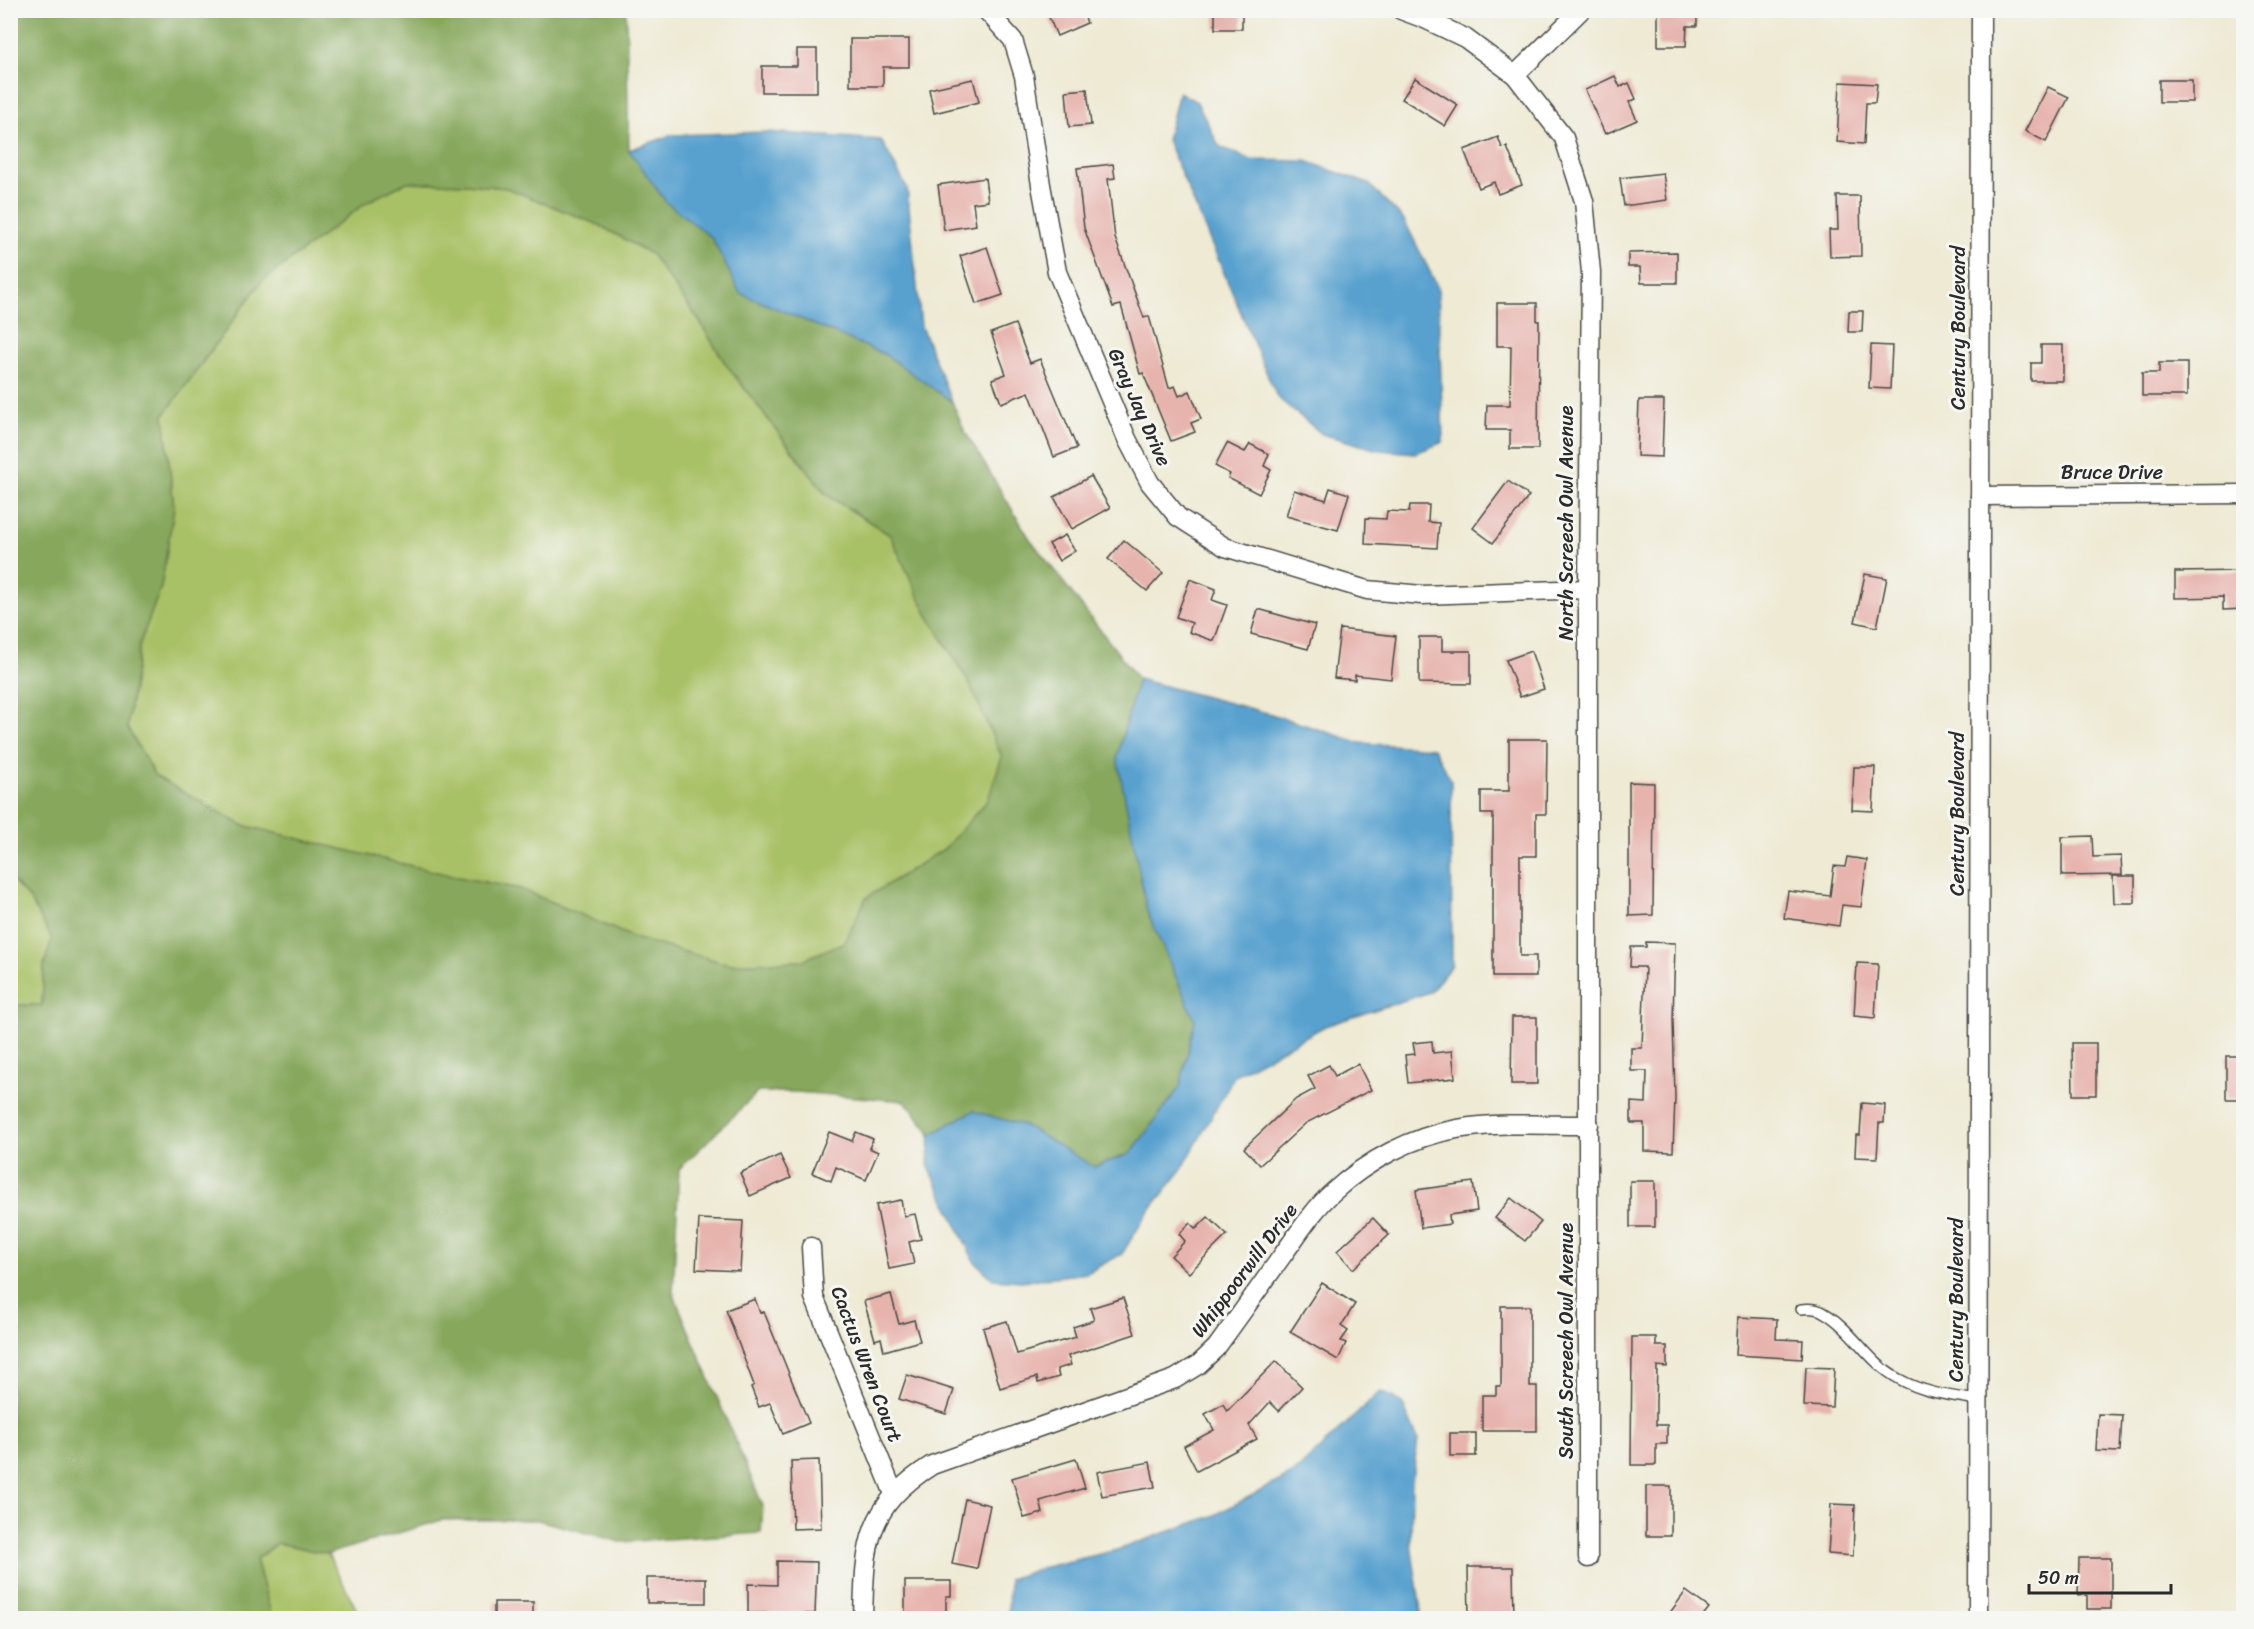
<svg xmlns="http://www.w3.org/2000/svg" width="2254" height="1629" font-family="Sriracha,sans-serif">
<rect width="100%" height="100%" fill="#f6f6f2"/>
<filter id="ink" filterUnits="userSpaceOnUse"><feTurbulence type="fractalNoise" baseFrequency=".0167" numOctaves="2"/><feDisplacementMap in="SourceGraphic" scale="12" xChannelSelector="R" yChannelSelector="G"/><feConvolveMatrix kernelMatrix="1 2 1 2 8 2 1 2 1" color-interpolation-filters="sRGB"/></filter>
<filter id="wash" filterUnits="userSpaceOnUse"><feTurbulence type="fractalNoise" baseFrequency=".008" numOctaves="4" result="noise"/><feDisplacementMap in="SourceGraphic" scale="24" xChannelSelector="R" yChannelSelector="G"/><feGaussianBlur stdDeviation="1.35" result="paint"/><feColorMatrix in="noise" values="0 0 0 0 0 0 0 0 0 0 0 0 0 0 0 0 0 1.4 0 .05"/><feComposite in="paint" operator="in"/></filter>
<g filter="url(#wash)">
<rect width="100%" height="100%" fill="#eeead4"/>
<g fill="#a9c166" stroke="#6a7648" stroke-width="1.5">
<path d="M 407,182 L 467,184 L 507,188 L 599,225 L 651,254 L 698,319 L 725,363 L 825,494 L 890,535 L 926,612 L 969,683 L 1002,757 L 988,800 L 944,849 L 866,898 L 845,942 L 801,961 L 728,964 L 637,939 L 521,889 L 453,876 L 242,825 L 155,776 L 127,727 L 140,643 L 161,587 L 174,508 L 164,415 L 261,282 L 367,202 Z"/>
<path d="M 10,879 L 29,898 L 52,939 L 44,966 L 42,1005 L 11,1005 Z"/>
<path d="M 278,1543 L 328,1554 L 361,1618 L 272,1618 L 256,1559 Z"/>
</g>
<path fill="#86a75b" stroke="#586943" stroke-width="1.5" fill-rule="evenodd" d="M 11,11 L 626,11 L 629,150 L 666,202 L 712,238 L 740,293 L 886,355 L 952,402 L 964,430 L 1030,539 L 1138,679 L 1117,757 L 1147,911 L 1195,1020 L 1180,1087 L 1130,1154 L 1093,1167 L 1026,1126 L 973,1111 L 930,1135 L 928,1130 L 905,1101 L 796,1092 L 758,1092 L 679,1169 L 673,1293 L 763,1506 L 761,1533 L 620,1542 L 538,1520 L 442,1520 L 328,1554 L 278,1543 L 256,1559 L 272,1618 L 11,1618 L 11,1005 L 42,1005 L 44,966 L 52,939 L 29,898 L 11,879 ZM 407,182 L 467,184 L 507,188 L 599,225 L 651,254 L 698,319 L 725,363 L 826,494 L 890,535 L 926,612 L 969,683 L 1002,757 L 988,800 L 944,849 L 866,898 L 845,942 L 801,961 L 729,964 L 637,939 L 521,889 L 453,876 L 242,825 L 155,776 L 127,727 L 140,643 L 161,587 L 174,508 L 164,415 L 261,282 L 367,202 Z"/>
<g fill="#58a1cf" stroke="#42667d" stroke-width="1.5">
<path d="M 1179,92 L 1197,102 L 1219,146 L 1251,160 L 1306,161 L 1369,184 L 1404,220 L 1438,288 L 1443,442 L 1416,453 L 1378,450 L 1322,434 L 1277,397 L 1167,140 Z"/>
<path d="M 767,132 L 881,140 L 907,188 L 921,326 L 952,402 L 886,355 L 740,293 L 712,238 L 666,202 L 629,150 L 672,135 Z"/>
<path d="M 1138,679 L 1271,714 L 1361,743 L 1433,748 L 1451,780 L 1452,965 L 1430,992 L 1325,1026 L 1235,1075 L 1181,1171 L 1148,1212 L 1122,1254 L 1087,1273 L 1022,1281 L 993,1279 L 974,1261 L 928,1165 L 930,1135 L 973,1111 L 1026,1126 L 1094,1167 L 1130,1154 L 1180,1087 L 1195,1020 L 1147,911 L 1117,757 Z"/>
<path d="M 1380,1392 L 1395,1398 L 1403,1405 L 1418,1439 L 1412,1482 L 1411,1544 L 1422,1618 L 1008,1618 L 1009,1579 L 1045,1567 L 1117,1550 L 1215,1515 L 1294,1473 Z"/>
</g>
<g id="blocks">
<g fill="#e7b3ad">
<path d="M 1046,10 L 1082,10 L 1087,23 L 1057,36 Z"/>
<rect x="1215" y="10" width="27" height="19"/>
<path d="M 1658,10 L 1697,10 L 1697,26 L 1687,26 L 1686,46 L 1658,46 Z"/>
<path d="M 850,39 L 909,39 L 909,67 L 883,67 L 883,86 L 850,86 Z"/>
<path d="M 797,49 L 817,49 L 817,92 L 762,92 L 762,66 L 797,66 Z"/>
<path d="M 1615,76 L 1620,87 L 1629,83 L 1636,99 L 1629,102 L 1637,120 L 1605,134 L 1585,90 Z"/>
<path d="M 1415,78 L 1458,105 L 1445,126 L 1402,99 Z"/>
<path d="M 973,79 L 979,102 L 934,113 L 929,89 Z"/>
<rect x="2159" y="80" width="33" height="22"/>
<path d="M 1840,82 L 1877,84 L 1875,103 L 1866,103 L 1864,144 L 1837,142 Z"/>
<path d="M 2048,87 L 2069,97 L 2046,142 L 2025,131 Z"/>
<path d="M 1087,89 L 1091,125 L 1069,127 L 1066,91 Z"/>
<path d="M 1498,137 L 1502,148 L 1507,147 L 1522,185 L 1498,194 L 1494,182 L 1479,188 L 1464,150 Z"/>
<path d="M 1113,164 L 1115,178 L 1108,179 L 1115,238 L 1144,318 L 1149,316 L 1169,388 L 1175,386 L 1179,396 L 1190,391 L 1201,419 L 1191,423 L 1195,432 L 1171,441 L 1143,373 L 1140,374 L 1121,305 L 1113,307 L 1084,228 L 1077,168 Z"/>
<path d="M 1663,173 L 1667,200 L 1624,206 L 1620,178 Z"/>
<path d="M 985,178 L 988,201 L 973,203 L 976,225 L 944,230 L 938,185 Z"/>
<path d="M 1837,196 L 1860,196 L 1861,256 L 1830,257 L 1829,230 L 1838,230 Z"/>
<path d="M 987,247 L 1003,295 L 976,304 L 960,256 Z"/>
<path d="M 1677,252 L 1677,283 L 1641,283 L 1640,267 L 1628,267 L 1628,253 Z"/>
<path d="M 1497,303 L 1537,303 L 1537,321 L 1539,321 L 1538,449 L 1510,449 L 1510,430 L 1486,430 L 1487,405 L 1510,405 L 1511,346 L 1497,346 Z"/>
<path d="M 1849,311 L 1863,311 L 1862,332 L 1848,332 Z"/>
<path d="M 1015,324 L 1030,363 L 1040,359 L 1077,448 L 1054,457 L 1029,392 L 1001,403 L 992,379 L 1006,374 L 991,333 Z"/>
<path d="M 1871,345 L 1892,346 L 1890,389 L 1869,388 Z"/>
<path d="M 2041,345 L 2063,345 L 2063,381 L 2031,381 L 2031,363 L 2041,363 Z"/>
<path d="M 2159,363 L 2187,363 L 2187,396 L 2142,396 L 2142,373 L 2159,373 Z"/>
<path d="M 1639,400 L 1664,400 L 1662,457 L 1637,456 Z"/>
<path d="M 1227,443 L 1245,452 L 1250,444 L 1269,454 L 1264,466 L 1271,470 L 1259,494 L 1228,478 L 1230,474 L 1215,466 Z"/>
<path d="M 1091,476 L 1110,508 L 1072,529 L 1054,497 Z"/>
<path d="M 1508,481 L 1529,496 L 1493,543 L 1473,528 Z"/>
<path d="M 1330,488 L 1349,494 L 1338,530 L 1286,516 L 1294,490 L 1326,500 Z"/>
<path d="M 1410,505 L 1429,505 L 1428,522 L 1439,523 L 1437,548 L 1365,544 L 1366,518 L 1386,519 L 1387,511 L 1409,512 Z"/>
<path d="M 1065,535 L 1075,551 L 1059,561 L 1049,544 Z"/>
<path d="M 1124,540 L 1163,573 L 1147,591 L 1108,559 Z"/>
<path d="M 2244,571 L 2244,609 L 2223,610 L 2223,597 L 2175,598 L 2175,572 Z"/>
<path d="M 1865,574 L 1887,578 L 1877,627 L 1855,622 Z"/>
<path d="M 1190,579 L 1216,589 L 1212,600 L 1227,605 L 1214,641 L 1189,632 L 1192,623 L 1176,617 Z"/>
<path d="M 1258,609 L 1315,625 L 1308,649 L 1251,634 Z"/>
<path d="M 1340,629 L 1396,636 L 1391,679 L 1355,675 L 1355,680 L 1334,678 Z"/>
<path d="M 1419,637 L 1442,637 L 1442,651 L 1471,651 L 1471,684 L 1419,683 Z"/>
<path d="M 1531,651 L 1544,689 L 1520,697 L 1506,660 Z"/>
<path d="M 1509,739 L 1547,739 L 1546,814 L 1536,814 L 1536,856 L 1520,856 L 1520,956 L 1536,956 L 1536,977 L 1493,977 L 1493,814 L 1481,814 L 1481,791 L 1509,791 Z"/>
<path d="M 1854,767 L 1875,767 L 1873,811 L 1852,810 Z"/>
<path d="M 1629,782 L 1654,783 L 1653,915 L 1629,916 Z"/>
<path d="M 2092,836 L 2093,857 L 2121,856 L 2122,875 L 2062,876 L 2062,837 Z"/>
<path d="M 1847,857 L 1867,860 L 1861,907 L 1842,905 L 1839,926 L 1784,918 L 1788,891 L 1830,896 L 1834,866 L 1845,867 Z"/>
<path d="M 2113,876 L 2135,876 L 2135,903 L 2114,903 Z"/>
<path d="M 1646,942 L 1675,943 L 1673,1020 L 1675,1097 L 1673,1152 L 1644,1151 L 1644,1123 L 1631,1123 L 1631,1102 L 1646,1103 L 1647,1071 L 1631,1071 L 1631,1048 L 1642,1048 L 1645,967 L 1630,967 L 1631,947 L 1646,947 Z"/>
<path d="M 1857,963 L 1878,964 L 1875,1018 L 1854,1016 Z"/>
<path d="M 1512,1017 L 1537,1017 L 1537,1084 L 1511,1084 Z"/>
<path d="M 1432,1041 L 1433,1053 L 1452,1051 L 1455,1078 L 1408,1083 L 1405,1055 L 1415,1054 L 1413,1043 Z"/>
<path d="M 2072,1043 L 2096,1043 L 2096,1095 L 2073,1095 Z"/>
<rect x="2226" y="1056" width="18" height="43"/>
<path d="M 1358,1064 L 1371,1090 L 1306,1123 L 1260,1165 L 1244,1148 L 1296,1099 L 1315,1089 L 1308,1076 L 1329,1065 L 1335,1076 Z"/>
<path d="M 1862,1103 L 1885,1105 L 1884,1123 L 1879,1123 L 1877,1158 L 1855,1157 L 1856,1135 L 1860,1135 Z"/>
<path d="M 829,1132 L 852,1141 L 856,1132 L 873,1139 L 869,1148 L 878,1152 L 866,1180 L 836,1167 L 831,1181 L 812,1173 Z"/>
<path d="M 780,1155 L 791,1178 L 750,1196 L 740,1173 Z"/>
<rect x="1630" y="1181" width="25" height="46"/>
<path d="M 1473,1182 L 1477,1211 L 1449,1215 L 1450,1224 L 1421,1228 L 1416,1190 Z"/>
<path d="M 1511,1198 L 1541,1222 L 1525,1241 L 1495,1218 Z"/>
<path d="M 901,1200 L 904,1216 L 915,1214 L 921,1239 L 909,1242 L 914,1264 L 889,1269 L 876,1205 Z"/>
<path d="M 1208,1217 L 1227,1235 L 1189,1273 L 1171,1256 L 1185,1241 L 1179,1234 L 1190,1223 L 1196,1229 Z"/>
<path d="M 1373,1218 L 1389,1235 L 1353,1269 L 1337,1251 Z"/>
<path d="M 699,1219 L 743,1221 L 740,1271 L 696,1269 Z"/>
<path d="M 1322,1283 L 1355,1304 L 1341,1326 L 1348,1331 L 1341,1341 L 1346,1343 L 1338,1360 L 1290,1332 Z"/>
<path d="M 891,1294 L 899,1324 L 914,1320 L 920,1341 L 884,1351 L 881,1338 L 875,1340 L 864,1301 Z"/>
<path d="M 1123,1298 L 1135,1334 L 1068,1356 L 1071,1365 L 1057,1369 L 1059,1377 L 1038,1383 L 1037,1377 L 1000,1388 L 983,1328 L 1007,1321 L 1017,1354 L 1076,1337 L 1073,1327 L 1094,1320 L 1090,1308 Z"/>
<path d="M 755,1299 L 760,1313 L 764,1312 L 809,1423 L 783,1434 L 770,1403 L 759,1407 L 751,1387 L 754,1385 L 726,1310 Z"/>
<path d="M 1501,1306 L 1530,1306 L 1530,1386 L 1537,1386 L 1537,1431 L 1482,1431 L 1482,1395 L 1496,1395 L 1496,1386 L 1501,1386 Z"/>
<path d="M 1738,1317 L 1777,1319 L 1776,1339 L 1803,1340 L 1802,1359 L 1736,1355 Z"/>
<path d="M 1632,1337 L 1656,1337 L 1656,1346 L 1667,1346 L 1667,1367 L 1657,1366 L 1656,1402 L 1656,1425 L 1667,1425 L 1667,1444 L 1656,1444 L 1656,1465 L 1631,1465 Z"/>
<path d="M 1276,1361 L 1302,1387 L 1279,1411 L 1270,1402 L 1249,1425 L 1257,1439 L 1197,1471 L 1184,1446 L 1214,1430 L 1205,1414 L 1223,1404 L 1227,1411 Z"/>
<path d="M 1806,1367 L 1834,1368 L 1832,1407 L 1804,1406 Z"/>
<path d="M 907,1375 L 954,1390 L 946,1414 L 899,1399 Z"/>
<path d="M 2098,1414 L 2122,1415 L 2120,1452 L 2096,1451 Z"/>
<rect x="1450" y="1433" width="26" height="23"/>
<path d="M 1076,1459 L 1085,1488 L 1040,1501 L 1043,1513 L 1024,1518 L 1012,1478 Z"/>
<path d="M 819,1460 L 821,1528 L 793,1529 L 791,1461 Z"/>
<path d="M 1150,1462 L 1155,1487 L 1102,1496 L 1097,1472 Z"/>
<rect x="1646" y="1486" width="25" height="50"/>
<path d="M 965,1499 L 990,1505 L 977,1569 L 952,1564 Z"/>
<path d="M 1831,1504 L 1855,1505 L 1853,1556 L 1828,1554 Z"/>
<path d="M 2079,1558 L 2111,1558 L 2111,1609 L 2087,1609 L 2087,1595 L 2078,1596 Z"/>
<path d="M 777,1561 L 817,1562 L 815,1614 L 748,1613 L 748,1584 L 777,1585 Z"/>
<path d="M 1468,1567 L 1513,1567 L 1514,1618 L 1469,1618 Z"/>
<rect x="647" y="1578" width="59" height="25"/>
<path d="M 905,1581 L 951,1581 L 951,1596 L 946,1596 L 946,1618 L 905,1618 Z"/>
<path d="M 1686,1591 L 1709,1608 L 1701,1618 L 1666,1618 Z"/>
<rect x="494" y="1602" width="39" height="16"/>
</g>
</g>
</g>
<g filter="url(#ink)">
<use href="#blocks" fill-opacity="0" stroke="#484844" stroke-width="1.5"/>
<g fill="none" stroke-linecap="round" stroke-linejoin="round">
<defs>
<path id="lane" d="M 1801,1309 C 1809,1308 1816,1308 1823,1312 C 1852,1328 1868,1363 1899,1379 C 1924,1393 1951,1396 1978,1400"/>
<g id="street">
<path d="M 986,10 L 1013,40 L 1024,76 L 1041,185 L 1057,272 L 1127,439 L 1150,483 L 1178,517 L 1225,547 L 1367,590 L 1422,595 L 1588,589"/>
<path d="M 1401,10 L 1425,19 L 1465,38 L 1515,75 L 1564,138 L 1584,201 L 1591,272 L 1588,589 L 1588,1558"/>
<path d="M 1515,75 L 1581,10"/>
<path d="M 1980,496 L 2244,494"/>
<path d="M 811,1247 L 814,1297 L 894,1494"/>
<path d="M 863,1618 C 865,1546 865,1507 932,1465 L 1175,1379 L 1198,1365 L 1216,1348 C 1238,1318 1260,1287 1282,1256 C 1298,1234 1313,1210 1333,1192 C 1367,1161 1411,1137 1457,1129 C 1500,1122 1545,1125 1589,1125"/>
<path d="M 1978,1618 L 1981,10"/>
</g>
</defs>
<use href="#lane" stroke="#484844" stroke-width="12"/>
<use href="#street" stroke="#484844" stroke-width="21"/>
<use href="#lane" stroke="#fff" stroke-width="9"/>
<use href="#street" stroke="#fff" stroke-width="18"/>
</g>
</g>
<g text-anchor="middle" stroke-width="6" stroke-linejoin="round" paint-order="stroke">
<g font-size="20" fill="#2b2b2b" stroke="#f6f6f2">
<text transform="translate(1958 328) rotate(-90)" y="7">Century Boulevard</text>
<text transform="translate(1140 407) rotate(66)" y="7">Gray Jay Drive</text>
<text x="2112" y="479">Bruce Drive</text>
<text transform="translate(1566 523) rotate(-90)" y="7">North Screech Owl Avenue</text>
<text transform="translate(1957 814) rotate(-90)" y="7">Century Boulevard</text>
<text transform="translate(1244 1270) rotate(-53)" y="7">Whippoorwill Drive</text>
<text transform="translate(1956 1300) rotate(-90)" y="7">Century Boulevard</text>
<text transform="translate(1566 1341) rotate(-90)" y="7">South Screech Owl Avenue</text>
<text transform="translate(867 1364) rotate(69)" y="7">Cactus Wren Court</text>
</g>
</g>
<rect width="2254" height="1629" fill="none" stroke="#f6f6f2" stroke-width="36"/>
<path d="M2029 1584v9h142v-9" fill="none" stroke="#2b2b2b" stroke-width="3"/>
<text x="2038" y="1584" font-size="18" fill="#2b2b2b" stroke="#f6f6f2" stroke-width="4.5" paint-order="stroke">50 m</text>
</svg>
